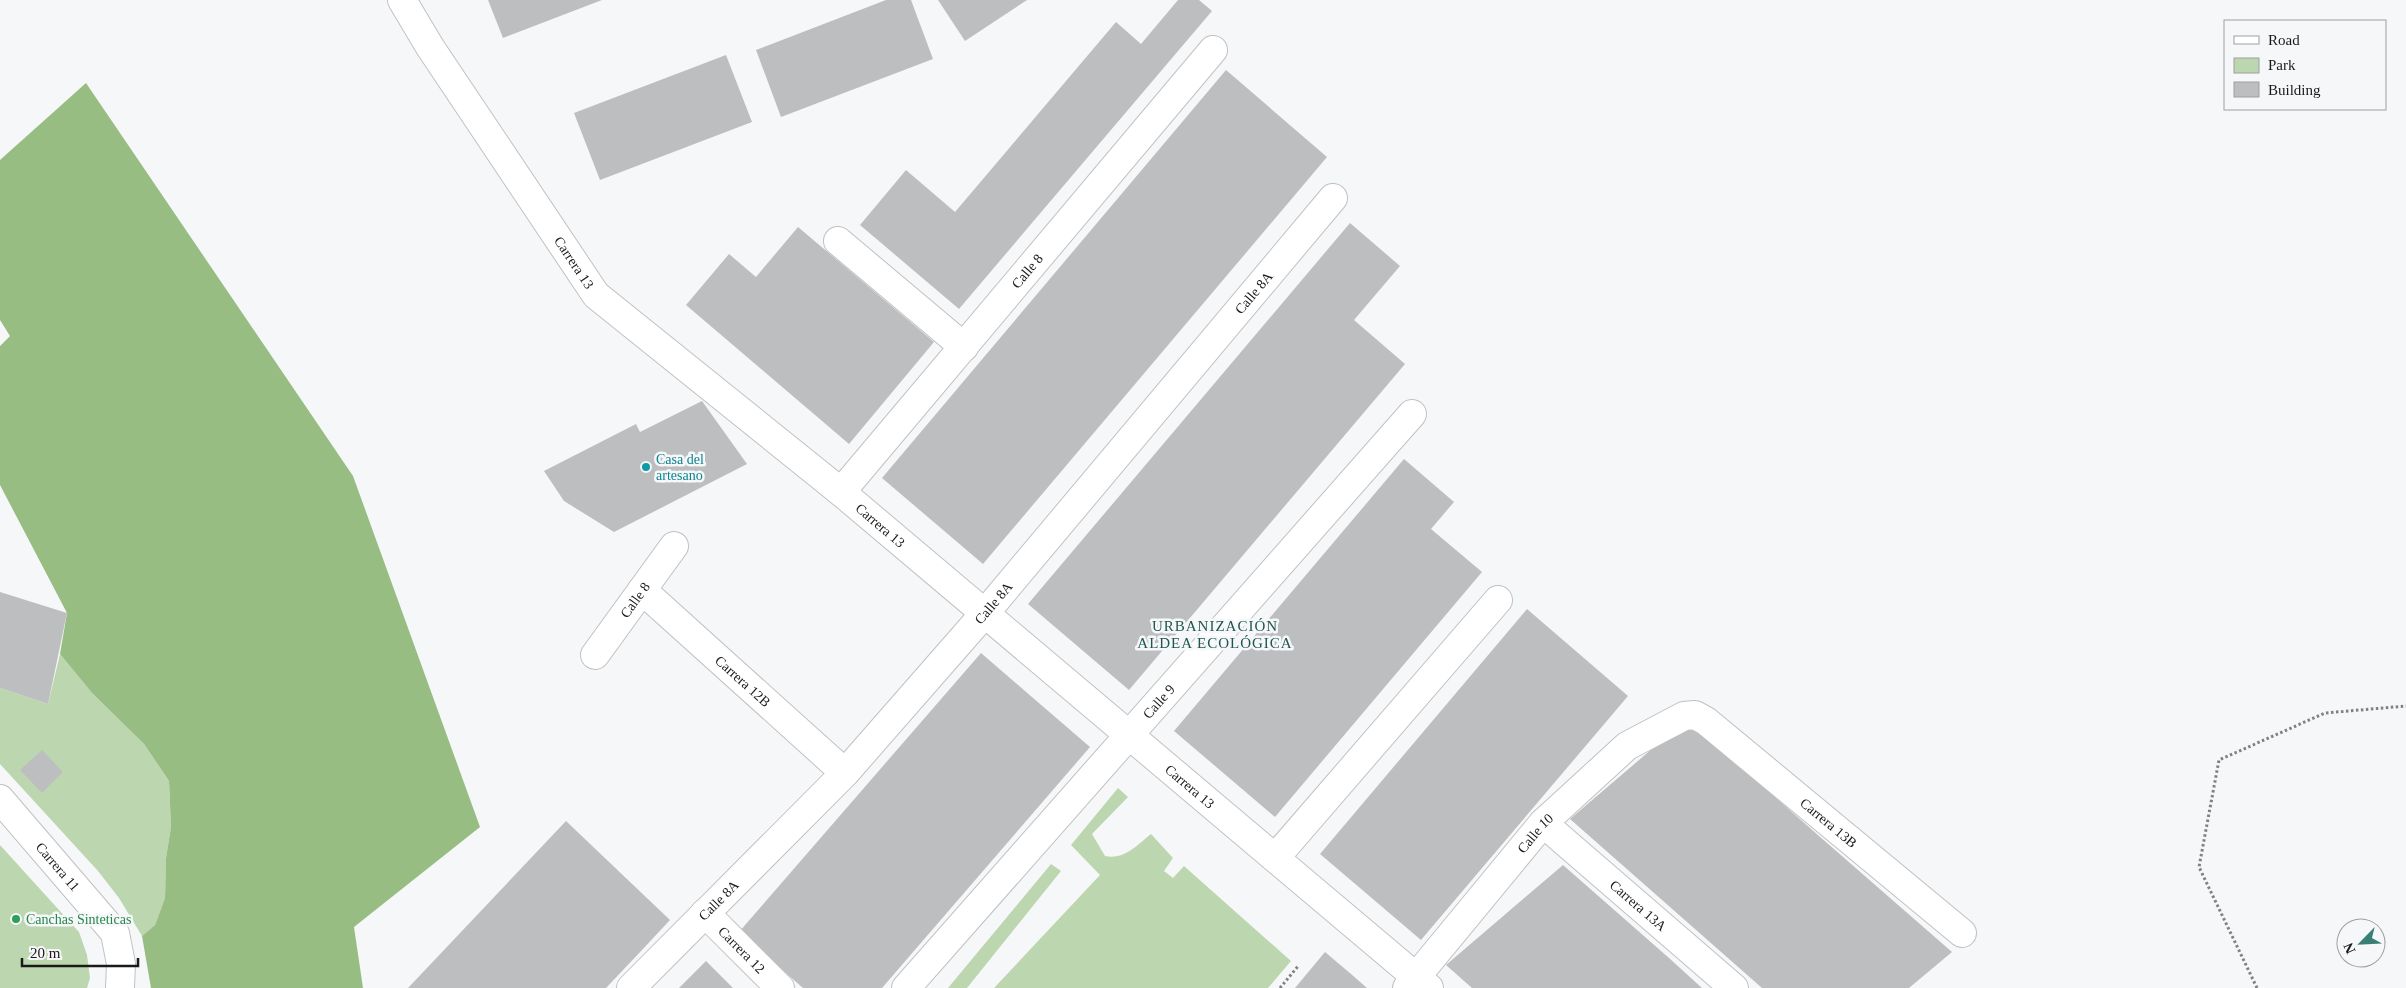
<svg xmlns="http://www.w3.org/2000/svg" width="2406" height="988" font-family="'Times New Roman',serif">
<rect width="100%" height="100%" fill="#f6f7f9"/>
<g fill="#bcd7af">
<path d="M 60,654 L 92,693 L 144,744 L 169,781 L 171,827 L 166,858 L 165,898 L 155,925 L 142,936 L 119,898 L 98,871 L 0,764 L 0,688 L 48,704 Z"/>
<path d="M 1118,788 L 1128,797 L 1092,834 L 1105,856 C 1125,860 1137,845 1151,834 L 1173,858 L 1164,871 L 1173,878 L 1184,866 L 1291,961 L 1268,988 L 994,988 L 1100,875 L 1071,845 Z"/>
<path d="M 0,845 L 79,932 L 87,955 L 90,978 L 87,988 L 0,988 Z"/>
<path d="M 1051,864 L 1061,871 L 967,988 L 948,988 Z"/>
</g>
<path fill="#97bd83" d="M 86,83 L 353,476 L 480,827 L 354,927 L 363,988 L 151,988 L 142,936 L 155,925 L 165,898 L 166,858 L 171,827 L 169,781 L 144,744 L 92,693 L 60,654 L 67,613 L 0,485 L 0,346 L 10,336 L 0,320 L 0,160 Z"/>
<g fill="#bdbec0">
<path d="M 488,0 L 602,0 L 503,38 Z"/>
<path d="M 886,0 L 911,0 L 933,59 L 781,117 L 756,50 Z"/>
<path d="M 938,0 L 1027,0 L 965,41 Z"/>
<path d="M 1178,0 L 1199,0 L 1212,11 L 959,309 L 860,225 L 906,170 L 955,212 L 1116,22 L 1141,44 Z"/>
<path d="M 726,55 L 752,122 L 600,180 L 574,113 Z"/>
<path d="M 1226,70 L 1327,157 L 983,564 L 882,478 Z"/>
<path d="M 1350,223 L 1400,266 L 1354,320 L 1405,364 L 1129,690 L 1028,604 Z"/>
<path d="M 798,227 L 934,342 L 849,444 L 686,305 L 729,254 L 756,277 Z"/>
<path d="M 702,401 L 747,464 L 614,532 L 564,501 L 544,471 L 636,424 L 640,432 Z"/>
<path d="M 1404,459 L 1454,502 L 1431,529 L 1482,572 L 1275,817 L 1174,731 Z"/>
<path d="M 0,592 L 67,613 L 48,704 L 0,688 Z"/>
<path d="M 1527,609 L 1628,696 L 1421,940 L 1320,854 Z"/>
<path d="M 981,653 L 1090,747 L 882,988 L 803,988 L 739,932 Z"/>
<path d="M 1687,719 L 1819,836 L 1952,952 L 1909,988 L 1762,988 L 1570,819 Z"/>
<path d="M 42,750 L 63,772 L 42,793 L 20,770 Z"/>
<path d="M 566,821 L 670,920 L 642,950 L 606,988 L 408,988 Z"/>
<path d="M 1563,865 L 1669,958 L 1702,988 L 1472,988 L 1446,965 Z"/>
<path d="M 1325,952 L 1351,974 L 1367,988 L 1295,988 Z"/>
<path d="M 706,961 L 733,988 L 679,988 Z"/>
</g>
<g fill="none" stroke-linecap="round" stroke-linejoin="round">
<defs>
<g id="minor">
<path id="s1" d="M 402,0 L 430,47 L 596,295 L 841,492 L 1429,988"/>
<path d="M 838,241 L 964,347"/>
<path id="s2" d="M 841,492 L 1213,50"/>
<path id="s3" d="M 642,590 L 845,773"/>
<path id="s4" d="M 595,655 L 674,546"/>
<path id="s5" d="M 0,799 L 115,933 L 121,964 L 120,988"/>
<path id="s6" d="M 1543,823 L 1734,988"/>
<path d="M 1275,858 L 1498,600"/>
<path id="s7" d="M 705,913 L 780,988"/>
<path id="s8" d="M 631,988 L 845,773 L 985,613 L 1333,198"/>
<path id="s9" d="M 906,988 L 1412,414"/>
<path id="s10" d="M 1407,988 L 1543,823 L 1627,746 L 1684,716 L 1695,715 L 1706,721 L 1962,933"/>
</g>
</defs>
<use href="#minor" stroke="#c0c1c3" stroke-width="30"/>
<g stroke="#818183" stroke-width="3" stroke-dasharray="2.5 2.5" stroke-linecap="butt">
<path d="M 1280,988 L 1299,965"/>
<path d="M 2257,988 L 2199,867 L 2219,760 L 2325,713 L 2406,706"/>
</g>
<use href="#minor" stroke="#fff" stroke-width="28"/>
</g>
<circle fill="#0f9aa8" stroke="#f6f7f9" stroke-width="2" cx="646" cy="467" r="5"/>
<circle fill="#2e9e5b" stroke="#f6f7f9" stroke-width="2" cx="16" cy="919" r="5"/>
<g text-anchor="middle" stroke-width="5" stroke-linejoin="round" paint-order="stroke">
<g font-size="14" fill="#1a1a1b" stroke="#f6f7f9">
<text dy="5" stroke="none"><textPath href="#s1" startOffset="314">Carrera 13</textPath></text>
<text dy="5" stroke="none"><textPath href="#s2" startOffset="289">Calle 8</textPath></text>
<text dy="5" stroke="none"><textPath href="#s8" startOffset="934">Calle 8A</textPath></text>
<text dy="5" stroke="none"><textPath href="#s1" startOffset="719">Carrera 13</textPath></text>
<text dy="5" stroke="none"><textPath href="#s4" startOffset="68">Calle 8</textPath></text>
<text dy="5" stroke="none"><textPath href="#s8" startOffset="529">Calle 8A</textPath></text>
<text dy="5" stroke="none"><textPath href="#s3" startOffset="136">Carrera 12B</textPath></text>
<text dy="5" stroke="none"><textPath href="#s9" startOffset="382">Calle 9</textPath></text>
<text dy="5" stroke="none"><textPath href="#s1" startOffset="1124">Carrera 13</textPath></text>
<text dy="5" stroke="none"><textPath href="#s10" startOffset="575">Carrera 13B</textPath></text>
<text dy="5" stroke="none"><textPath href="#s10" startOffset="201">Calle 10</textPath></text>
<text dy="5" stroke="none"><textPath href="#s5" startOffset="89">Carrera 11</textPath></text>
<text dy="5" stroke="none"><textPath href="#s8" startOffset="124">Calle 8A</textPath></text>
<text dy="5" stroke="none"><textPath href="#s6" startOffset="126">Carrera 13A</textPath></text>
<text dy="5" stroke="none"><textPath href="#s7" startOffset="52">Carrera 12</textPath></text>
</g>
<g font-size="14" fill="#0d838f" stroke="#f6f7f9" text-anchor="start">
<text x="656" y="464">Casa del<tspan x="656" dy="16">artesano</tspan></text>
</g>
<g font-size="14" fill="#27864d" stroke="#f6f7f9" text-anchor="start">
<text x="26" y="924">Canchas Sinteticas</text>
</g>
<g font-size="15" letter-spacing="1" fill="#1e564d" stroke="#f6f7f9">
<text x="1215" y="631">URBANIZACIÓN<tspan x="1215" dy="17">ALDEA ECOLÓGICA</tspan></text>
</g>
</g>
<rect x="2224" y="20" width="162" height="90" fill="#f6f7f9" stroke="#9e9fa0"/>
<rect x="2234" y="36" width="25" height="8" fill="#ffffff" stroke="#9e9fa0"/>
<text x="2268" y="45" font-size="15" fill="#1a1a1b">Road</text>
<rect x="2234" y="58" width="25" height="15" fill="#bcd7af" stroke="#9e9fa0"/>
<text x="2268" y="70" font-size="15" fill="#1a1a1b">Park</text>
<rect x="2234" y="82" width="25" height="15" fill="#bdbec0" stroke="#9e9fa0"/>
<text x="2268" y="95" font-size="15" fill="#1a1a1b">Building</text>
<g transform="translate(2361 943) rotate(246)"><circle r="24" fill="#f6f7f9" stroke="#9e9fa0"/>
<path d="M0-4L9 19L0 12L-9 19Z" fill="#3a7f75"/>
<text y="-8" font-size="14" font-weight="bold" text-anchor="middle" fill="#1a1a1b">N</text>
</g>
<path d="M22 958v8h116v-8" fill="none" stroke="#1a1a1b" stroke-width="2.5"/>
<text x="30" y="958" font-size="15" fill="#1a1a1b" stroke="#f6f7f9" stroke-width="4" paint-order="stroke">20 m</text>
</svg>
